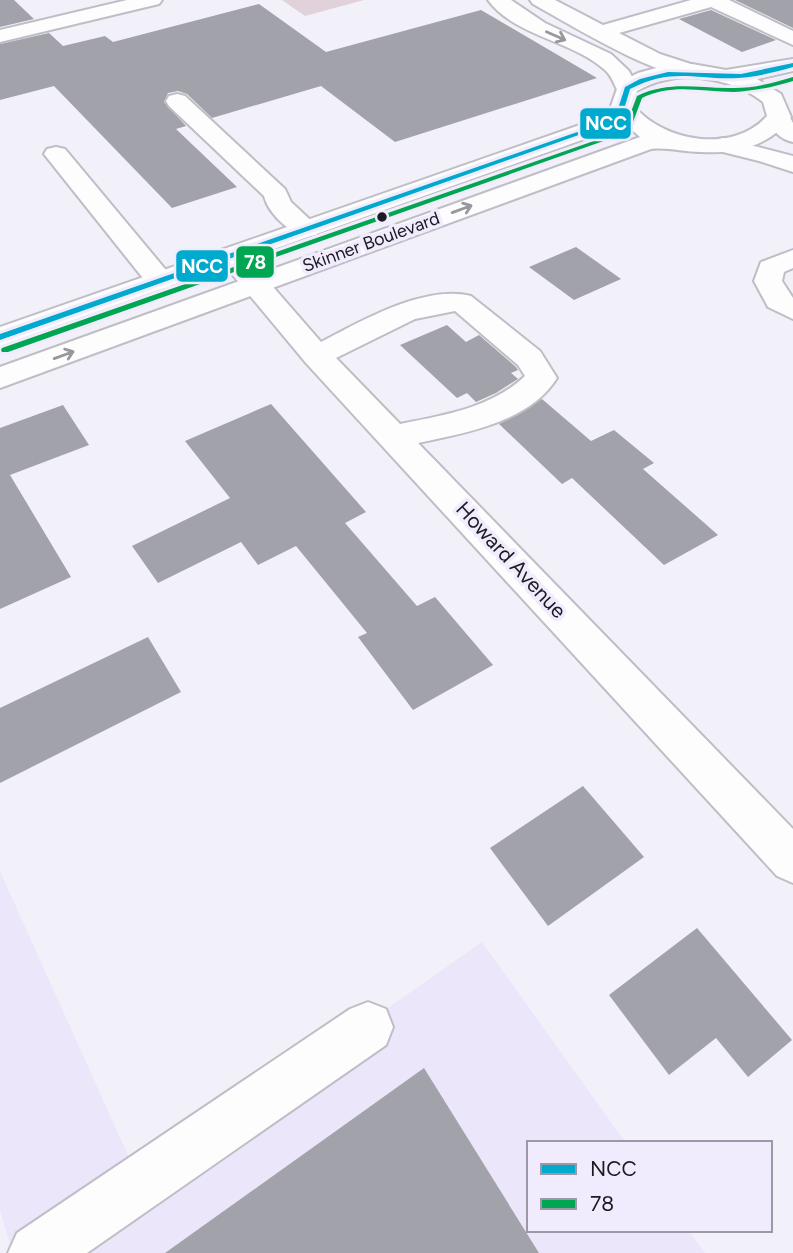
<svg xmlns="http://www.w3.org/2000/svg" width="793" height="1253" font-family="Figtree,sans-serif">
<rect width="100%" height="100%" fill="#f2f0f9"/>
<path fill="#ece6fa" d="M 0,871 L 140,1182 L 482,942 L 626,1143 L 529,1143 L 529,1230 L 688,1230 L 705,1253 L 12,1253 L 0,1209 Z"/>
<path fill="#e0d1db" d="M 282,0 L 364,0 L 305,16 Z"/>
<g fill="#a2a2aa">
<path d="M 0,0 L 14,0 L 34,19 L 0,27 Z"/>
<path d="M 735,0 L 793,0 L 793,28 Z"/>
<path d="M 259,4 L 326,52 L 481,10 L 597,78 L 395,142 L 321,86 L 212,118 L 187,94 L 178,91 L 168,93 L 164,102 L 186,126 L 176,129 L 237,187 L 172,208 L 54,86 L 0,100 L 0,44 L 49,33 L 63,46 L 105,36 L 113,42 Z"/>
<path d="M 711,10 L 776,40 L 742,52 L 679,19 Z"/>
<path d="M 576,247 L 621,279 L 574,300 L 529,267 Z"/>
<path d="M 447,325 L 466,342 L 479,335 L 516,367 L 518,370 L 511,373 L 518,379 L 496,393 L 476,402 L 467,393 L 457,398 L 400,345 Z"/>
<path d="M 542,399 L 591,441 L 614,430 L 654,463 L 643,469 L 718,535 L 664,565 L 572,478 L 562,484 L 499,424 Z"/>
<path d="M 271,404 L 366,512 L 345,523 L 417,606 L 435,597 L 493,665 L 413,710 L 358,637 L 367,633 L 296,546 L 258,565 L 241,542 L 158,583 L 132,546 L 230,498 L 185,441 Z"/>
<path d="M 63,405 L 89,445 L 10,475 L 71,577 L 0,609 L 0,428 Z"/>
<path d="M 148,637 L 181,692 L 0,783 L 0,708 Z"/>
<path d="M 583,786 L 644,857 L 548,926 L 490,848 Z"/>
<path d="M 697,928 L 792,1040 L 748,1077 L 716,1038 L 669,1075 L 609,995 Z"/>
<path d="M 424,1068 L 539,1253 L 165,1253 Z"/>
</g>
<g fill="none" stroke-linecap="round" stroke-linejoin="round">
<defs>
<g id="minor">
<path d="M 127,0 L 162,0 L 159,4 L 0,42 L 0,30 Z"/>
<path d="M 488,0 L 511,0 L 545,23 L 611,54 L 629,71 L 638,88 L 635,93 L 619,93 C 614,85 612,76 605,70 C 574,41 514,36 488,0 Z"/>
<path d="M 530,0 L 555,0 L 603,25 L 691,0 L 729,0 L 793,31 L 793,45 L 711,7 L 619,33 L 660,54 L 694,65 L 697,70 L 694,75 C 663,82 564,21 533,4 Z"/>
<path d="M 177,94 L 185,96 L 285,189 L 291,202 L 320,229 L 316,235 C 296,240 269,216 264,196 L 169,106 L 166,101 L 169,96 Z"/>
<path d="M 779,110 L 787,112 L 793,123 L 793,142 C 779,139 772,130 767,117 L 771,112 Z"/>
<path d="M 723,138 L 793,156 L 793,172 L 759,161 L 715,150 L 711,145 L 715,140 Z"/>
<path d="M 56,147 L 65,149 L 170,275 L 174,281 L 170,287 L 160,289 L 150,287 L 44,154 L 47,149 Z"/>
<path d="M 231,248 L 241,250 L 321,342 C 361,321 425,284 471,296 L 540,351 L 557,378 C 530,422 465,433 418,443 L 793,829 L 793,883 L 777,876 L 306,363 L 217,256 L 221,250 ZM 455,311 L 518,365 L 525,376 C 491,408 445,415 400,424 L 336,358 L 415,319 Z"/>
<path d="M 793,250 L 793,268 L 784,272 L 782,281 L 793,298 L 793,319 L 768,307 L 754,281 L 761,262 Z"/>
<path d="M 368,1002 L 386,1009 L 393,1027 L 386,1045 L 87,1253 L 8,1253 L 17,1233 L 350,1009 Z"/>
</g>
<path id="major" d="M 793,59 L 793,71 L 757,79 L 781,94 L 791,117 C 771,146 735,154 701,152 C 683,152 668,147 651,149 L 0,388 L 0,367 L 640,137 L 623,122 L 613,129 L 0,346 L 0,327 L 597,119 L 610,109 L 619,83 L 638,73 L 667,65 L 692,64 L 726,70 ZM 692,77 C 718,80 742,85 763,102 L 767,116 C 733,154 664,142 634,106 L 637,91 C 655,81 671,77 692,77 Z"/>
</defs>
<use href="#minor" stroke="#bfbdc5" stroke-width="4"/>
<use href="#major" stroke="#bfbdc5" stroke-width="4"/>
<use href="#minor" fill="#fdfdfe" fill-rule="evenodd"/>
<use href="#major" fill="#fdfdfe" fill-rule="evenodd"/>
<defs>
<path id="bus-1" d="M 793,63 L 793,67 C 775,72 757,77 738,78 C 694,80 673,67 630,89 L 623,113 L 607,125 L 0,340 L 0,334 L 603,123 L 617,112 L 625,87 L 640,79 L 668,72 L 741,74 Z"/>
<path id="bus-2" d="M 793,77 L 793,81 C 774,87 754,91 734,92 C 701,92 673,83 642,98 L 633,122 L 612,138 L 8,352 L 2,352 L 1,350 L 2,348 L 608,136 L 628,120 L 637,96 C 671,80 698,89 734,88 C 754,88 773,83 793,77 Z"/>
</defs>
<use href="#bus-1" stroke="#f1ecfd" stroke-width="6"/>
<use href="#bus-2" stroke="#f1ecfd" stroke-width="6"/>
<use href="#bus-1" fill="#00a9ce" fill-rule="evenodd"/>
<use href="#bus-2" fill="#00a651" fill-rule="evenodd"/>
</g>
<defs><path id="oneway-shaft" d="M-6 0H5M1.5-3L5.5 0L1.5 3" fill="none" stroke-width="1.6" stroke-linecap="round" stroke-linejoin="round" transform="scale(1.75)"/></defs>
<g stroke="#98979b">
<use href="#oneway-shaft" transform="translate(556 36) rotate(24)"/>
<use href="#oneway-shaft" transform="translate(462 209) rotate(-20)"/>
<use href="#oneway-shaft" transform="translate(64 355) rotate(-20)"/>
</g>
<circle fill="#1d1a22" stroke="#f1ecfd" stroke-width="2.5" cx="382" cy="217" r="6"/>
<g text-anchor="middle" stroke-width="7" stroke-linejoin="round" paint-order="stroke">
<g font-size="18" fill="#1d1a22" stroke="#f1ecfd">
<text transform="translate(371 242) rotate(-20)" y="6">Skinner Boulevard</text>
</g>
<g font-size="21" fill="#1d1a22" stroke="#f1ecfd">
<text transform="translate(511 560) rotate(47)" y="7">Howard Avenue</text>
</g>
</g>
<g stroke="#f1ecfd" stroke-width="2.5">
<rect x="579" y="107" width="53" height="33" rx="7" fill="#00a9ce"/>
<rect x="235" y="245" width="40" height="34" rx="7" fill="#00a651"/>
<rect x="175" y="249" width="54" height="34" rx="7" fill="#00a9ce"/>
</g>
<g font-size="19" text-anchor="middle" font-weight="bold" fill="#fff">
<text x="606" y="130">NCC</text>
<text x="255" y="269">78</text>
<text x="202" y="273">NCC</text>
</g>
<rect x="527" y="1141" width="245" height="91" fill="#f1ecfd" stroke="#9c98a5" stroke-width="2"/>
<rect x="541" y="1164" width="35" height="10" fill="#00a9ce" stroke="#9c98a5" stroke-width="2"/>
<text x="590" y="1176" font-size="21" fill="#1d1a22">NCC</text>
<rect x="541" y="1199" width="35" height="10" fill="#00a651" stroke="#9c98a5" stroke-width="2"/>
<text x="590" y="1211" font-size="21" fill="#1d1a22">78</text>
</svg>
